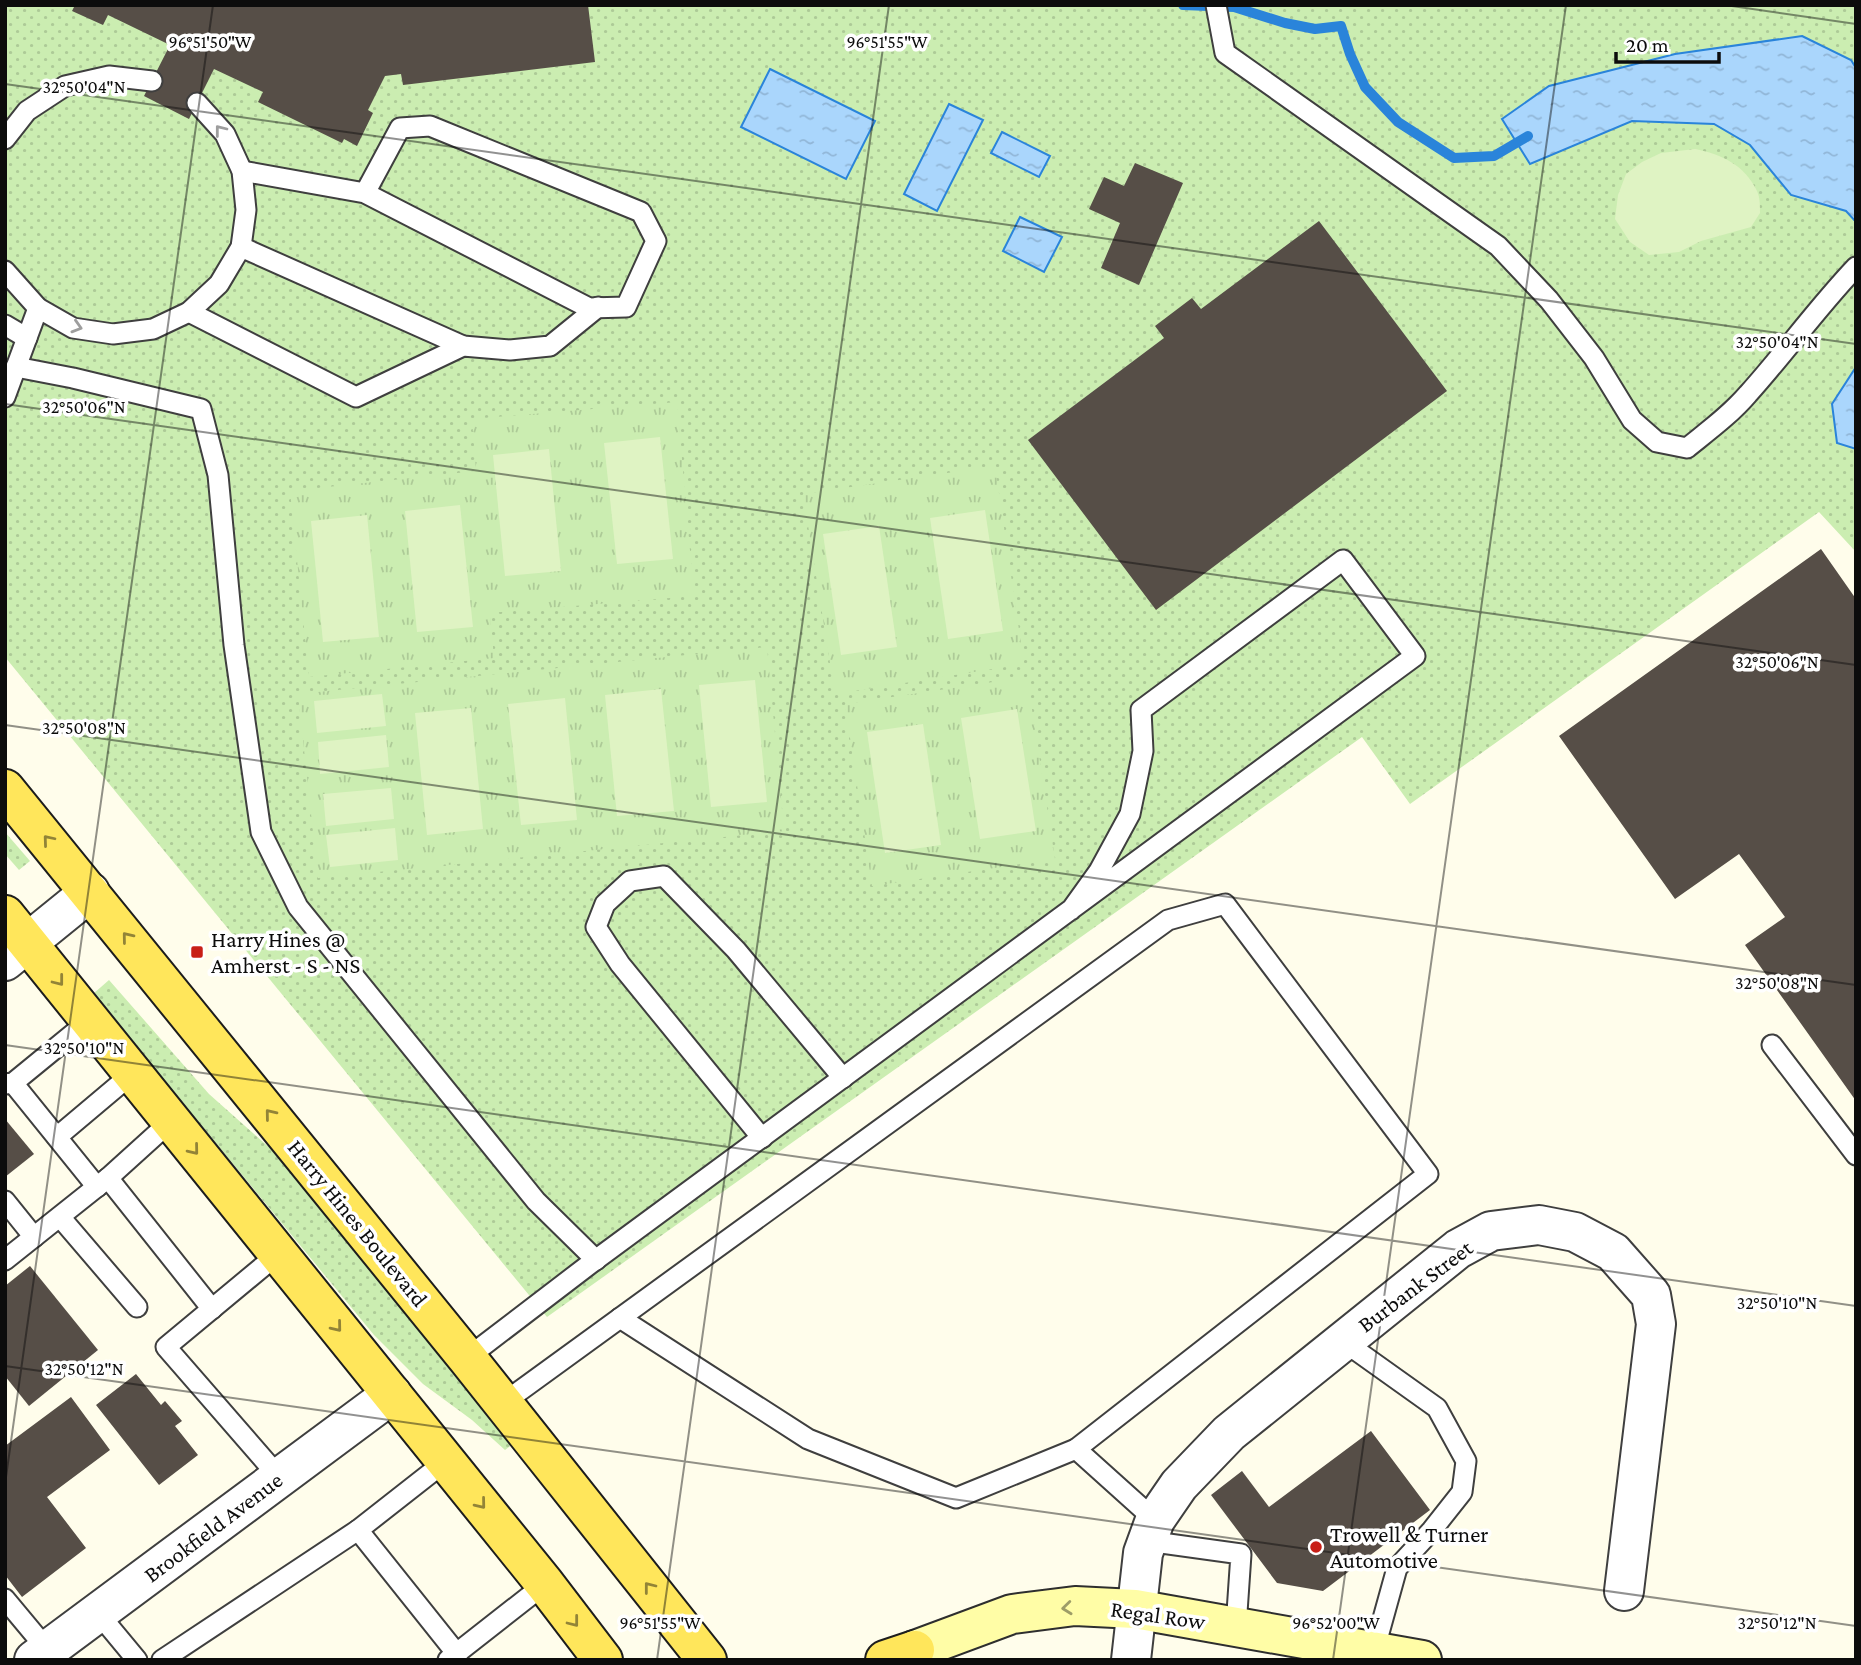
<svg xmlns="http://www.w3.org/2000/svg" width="1861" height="1665" font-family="'Crimson Pro',serif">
<defs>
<pattern id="grass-dots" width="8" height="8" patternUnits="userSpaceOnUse" patternTransform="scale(1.75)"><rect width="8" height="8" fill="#cbedb1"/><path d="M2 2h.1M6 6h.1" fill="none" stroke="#adca97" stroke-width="1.8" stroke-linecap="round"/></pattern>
<pattern id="park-tufts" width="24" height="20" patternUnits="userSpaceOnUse" patternTransform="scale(1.75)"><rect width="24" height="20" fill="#cbedb1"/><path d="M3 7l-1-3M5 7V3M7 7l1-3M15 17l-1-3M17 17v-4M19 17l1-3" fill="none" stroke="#adca97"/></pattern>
<pattern id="water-ripples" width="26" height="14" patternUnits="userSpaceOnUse" patternTransform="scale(1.75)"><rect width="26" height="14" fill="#aad6fc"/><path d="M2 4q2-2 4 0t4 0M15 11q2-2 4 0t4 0" fill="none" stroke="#91b6d7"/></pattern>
</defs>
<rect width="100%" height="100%" fill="#fffdeb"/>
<g fill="url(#grass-dots)">
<path d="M 5,5 L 1856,5 L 1856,552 L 1819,512 L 1410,804 L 1362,737 L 547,1317 L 5,657 Z"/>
<path d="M 5,832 L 30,861 L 19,870 L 5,854 Z"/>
<path d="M 109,980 L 209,1094 L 280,1157 L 513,1444 L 505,1450 L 472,1420 L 423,1384 L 374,1335 L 93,994 Z"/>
</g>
<g fill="url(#park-tufts)">
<path d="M 677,402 L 694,596 L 490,613 L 494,658 L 309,677 L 290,491 L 476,471 L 472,419 Z"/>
<path d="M 995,466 L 1024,664 L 835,694 L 803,494 Z"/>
<path d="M 767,647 L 784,831 L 318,878 L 298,694 Z"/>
<path d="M 1027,677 L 1055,859 L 872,886 L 845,704 Z"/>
</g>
<g fill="#dff3c3">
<path d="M 1695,149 C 1721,154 1745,165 1757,191 C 1760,197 1760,206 1760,213 L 1751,227 L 1701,241 L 1679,252 L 1649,255 L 1630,242 L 1615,219 L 1618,195 L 1626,174 L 1642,162 L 1661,153 Z"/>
<path d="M 660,437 L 673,559 L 617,564 L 604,443 Z"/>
<path d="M 549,449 L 561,571 L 505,576 L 493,455 Z"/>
<path d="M 460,505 L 473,627 L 417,632 L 405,511 Z"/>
<path d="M 985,510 L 1003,631 L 948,639 L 930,518 Z"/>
<path d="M 367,515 L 379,637 L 323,642 L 311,521 Z"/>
<path d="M 879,526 L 897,647 L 841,655 L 823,534 Z"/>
<path d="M 755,680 L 767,802 L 711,807 L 699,685 Z"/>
<path d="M 661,689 L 674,811 L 617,816 L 605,695 Z"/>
<path d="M 382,694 L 386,726 L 317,733 L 314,701 Z"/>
<path d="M 565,698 L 577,820 L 521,825 L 508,704 Z"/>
<path d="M 471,708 L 483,829 L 427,835 L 415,713 Z"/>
<path d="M 1017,709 L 1036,831 L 980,839 L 961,718 Z"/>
<path d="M 923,724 L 941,845 L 885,853 L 867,732 Z"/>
<path d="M 386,735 L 389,767 L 320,774 L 318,742 Z"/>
<path d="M 391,788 L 394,819 L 326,826 L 323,794 Z"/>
<path d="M 395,828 L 398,860 L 330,867 L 326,835 Z"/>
</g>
<g fill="url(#water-ripples)" stroke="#2a84da" stroke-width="2">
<path d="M 1802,36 L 1851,60 L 1856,68 L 1856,222 L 1846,211 L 1791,195 L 1750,145 L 1714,124 L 1632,121 L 1530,164 L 1502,119 L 1549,86 L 1675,54 Z"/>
<path d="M 770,69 L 875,121 L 846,179 L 741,127 Z"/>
<path d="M 949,104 L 983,120 L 937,211 L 904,194 Z"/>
<path d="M 1002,132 L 1050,156 L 1039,177 L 991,153 Z"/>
<path d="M 1020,217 L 1062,237 L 1044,272 L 1003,251 Z"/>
<path d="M 1856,367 L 1856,449 L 1837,443 L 1832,404 Z"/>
</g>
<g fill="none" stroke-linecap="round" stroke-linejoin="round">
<path stroke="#2a84da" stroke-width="10" d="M 1183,5 L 1234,7 L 1285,23 L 1315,29 L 1341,26 L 1350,54 L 1365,87 L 1398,122 L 1454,158 L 1494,156 L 1528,136"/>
</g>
<g fill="#564e47">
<path d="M 75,5 L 588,5 L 595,62 L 403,85 L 401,74 L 385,76 L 368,110 L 373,113 L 357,146 L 344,139 L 342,143 L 258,102 L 263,92 L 214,69 L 189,119 L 144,96 L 170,45 L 108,15 L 103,25 L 72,11 Z"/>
<path d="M 1135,163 L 1183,183 L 1139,285 L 1101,268 L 1120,223 L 1089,209 L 1104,177 L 1124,186 Z"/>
<path d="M 1319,221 L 1447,391 L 1156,610 L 1028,440 L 1164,338 L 1155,326 L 1192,298 L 1201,309 Z"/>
<path d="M 1821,549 L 1856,599 L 1856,1101 L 1745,945 L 1785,917 L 1739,854 L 1675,899 L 1559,736 Z"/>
<path d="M 5,1119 L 34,1154 L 5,1177 Z"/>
<path d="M 30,1266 L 98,1350 L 29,1406 L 5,1376 L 5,1286 Z"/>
<path d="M 136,1374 L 161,1405 L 165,1401 L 182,1421 L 175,1426 L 198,1455 L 159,1485 L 96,1405 Z"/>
<path d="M 71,1397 L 110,1450 L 47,1497 L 86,1548 L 22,1597 L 5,1575 L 5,1446 Z"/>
<path d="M 1371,1431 L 1430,1510 L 1323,1591 L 1277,1583 L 1211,1495 L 1242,1471 L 1269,1507 Z"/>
</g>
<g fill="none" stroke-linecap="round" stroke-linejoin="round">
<defs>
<g id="lane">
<path d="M 1216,5 L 1225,53 L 1498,246 L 1549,300 L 1594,358 L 1632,420 L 1657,442 L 1687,448 C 1708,431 1730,415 1748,394 C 1785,353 1817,308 1856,267"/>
<path d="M 5,139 L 27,111 L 65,86 L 109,76 L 152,81"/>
<path d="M 242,171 L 365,193 L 589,308 L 626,307 L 656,241 L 641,212 L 430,126 L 400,128 L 365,193"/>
<path d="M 241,247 L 463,346"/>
<path d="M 5,271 L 38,308 L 73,328 L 113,334 L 153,329 L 189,312 L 219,284 L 241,247 L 246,210 L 242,171 L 225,134 L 197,103"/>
<path d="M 189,312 L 356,397 L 463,346 L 510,350 L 550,346 L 598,307"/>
<path d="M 5,325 L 27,338"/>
<path d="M 16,367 L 73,378 L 201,409 L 218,475 L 234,645 L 261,832 L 298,907 L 536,1201 L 596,1260"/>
<path d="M 5,397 L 38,308"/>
<path d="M 1772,1045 L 1856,1155"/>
<path d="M 13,1083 L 97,1187"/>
<path d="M 5,1084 L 13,1083 L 90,1020"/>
<path d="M 57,1137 L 133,1073"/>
<path d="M 762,1138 L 620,964 L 596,927 L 605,904 L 630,881 L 664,876 L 736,950 L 843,1078"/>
<path d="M 108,1178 L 171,1121"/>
<path d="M 5,1201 L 34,1237"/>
<path d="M 60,1217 L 137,1307"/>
<path d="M 278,1254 L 166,1347 L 279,1477"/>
<path d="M 5,1260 L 108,1178 L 212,1309"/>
<path d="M 620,1318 L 808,1439 L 956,1498 L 1076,1449"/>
<path d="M 1343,1341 L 1437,1408 L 1466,1461 L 1462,1492 L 1432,1530 L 1397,1568 L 1374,1651"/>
<path d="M 467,1358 L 590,1264 L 1415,656 L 1343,560 L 1141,710 L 1143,751 L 1130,814 L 1099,871 L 1071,910"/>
<path d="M 503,1403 L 1168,920 L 1225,904 L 1428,1174 L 1076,1449 L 1155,1520"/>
<path d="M 446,1461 L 358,1530 L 457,1654 L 457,1660"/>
<path d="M 1147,1541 L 1241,1554 L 1236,1627"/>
<path d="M 5,1599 L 50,1653"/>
<path d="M 98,1613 L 137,1660"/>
<path d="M 162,1660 L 358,1530"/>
<path d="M 448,1660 L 545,1584"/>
</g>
<g id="street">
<path d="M 5,961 L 90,892"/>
<path d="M 34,1660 L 392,1394"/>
<path d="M 1131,1660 L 1143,1553 L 1155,1520 L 1179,1485 L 1229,1433 L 1458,1249 L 1491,1231 L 1539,1225 L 1575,1232 L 1613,1252 L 1651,1295 L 1656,1324 L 1624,1591"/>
</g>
<path id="secondary" d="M 899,1660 L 915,1650 L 1012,1614 L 1075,1606 L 1135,1609 L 1422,1660"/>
<g id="primary">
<path d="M 5,789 L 467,1358 L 707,1660"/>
<path d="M 5,915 L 545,1584 L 603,1660"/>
<path d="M 885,1660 L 915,1650"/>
</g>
</defs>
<use href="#lane" stroke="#3f3f3f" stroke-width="23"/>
<use href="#street" stroke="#3f3f3f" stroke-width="42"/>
<use href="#secondary" stroke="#2e2e2e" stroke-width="42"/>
<use href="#primary" stroke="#1d1d1d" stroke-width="42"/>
<use href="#lane" stroke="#fff" stroke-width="19"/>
<use href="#street" stroke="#fff" stroke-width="38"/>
<use href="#secondary" stroke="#fffda6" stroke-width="38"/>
<use href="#primary" stroke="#ffe65b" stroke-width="38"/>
</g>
<defs><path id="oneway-chevron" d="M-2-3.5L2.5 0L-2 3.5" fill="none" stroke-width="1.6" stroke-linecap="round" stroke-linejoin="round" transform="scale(1.75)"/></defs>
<g stroke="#9e9e9e">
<use href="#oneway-chevron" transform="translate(220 130) rotate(-128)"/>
<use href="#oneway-chevron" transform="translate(77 327) rotate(17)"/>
</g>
<g stroke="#928437">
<use href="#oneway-chevron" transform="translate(48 840) rotate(-130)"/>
<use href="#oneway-chevron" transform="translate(127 937) rotate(-129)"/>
<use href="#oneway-chevron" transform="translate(59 981) rotate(52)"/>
<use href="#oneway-chevron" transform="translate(270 1114) rotate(-129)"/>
<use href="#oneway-chevron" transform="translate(194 1150) rotate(51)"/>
<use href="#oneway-chevron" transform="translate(337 1327) rotate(51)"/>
<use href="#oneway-chevron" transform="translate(481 1504) rotate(51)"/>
<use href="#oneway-chevron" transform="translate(649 1587) rotate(-128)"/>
<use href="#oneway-chevron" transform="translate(574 1622) rotate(52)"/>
</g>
<use stroke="#9e9d68" href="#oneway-chevron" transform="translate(1067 1608) rotate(174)"/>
<path fill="none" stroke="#0c0c0c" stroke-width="2" stroke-opacity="0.45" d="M 1725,5 L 1856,24M 5,84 L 1856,344M 5,404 L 1856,665M 5,725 L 1856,985M 5,1045 L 1856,1306M 5,1366 L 1856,1626M 5,1484 L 213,5M 657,1660 L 889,5M 1333,1660 L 1566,5"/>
<g fill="#c81f17" stroke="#fff" stroke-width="2.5">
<rect x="190" y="945" width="14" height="14" rx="3.5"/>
<circle cx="1316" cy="1547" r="7"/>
</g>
<g text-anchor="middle" stroke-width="7" stroke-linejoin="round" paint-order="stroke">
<g font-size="23" fill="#0c0c0c" stroke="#fff" text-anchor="start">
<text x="211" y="947">Harry Hines @<tspan x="211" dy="26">Amherst - S - NS</tspan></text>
<text x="1330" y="1542">Trowell &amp; Turner<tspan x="1330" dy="26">Automotive</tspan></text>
</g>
<g font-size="23" fill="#0c0c0c" stroke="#fff">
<text transform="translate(358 1223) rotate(51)" y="8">Harry Hines Boulevard</text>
<text transform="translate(1415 1286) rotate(-37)" y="8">Burbank Street</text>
<text transform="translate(213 1527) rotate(-37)" y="8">Brookfield Avenue</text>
<text transform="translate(1158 1615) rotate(8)" y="8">Regal Row</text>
</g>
</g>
<g font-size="18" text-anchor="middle" fill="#0c0c0c" stroke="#fff" stroke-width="7" stroke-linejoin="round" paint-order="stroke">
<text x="210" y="48">96°51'50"W</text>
<text x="887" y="48">96°51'55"W</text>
<text x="84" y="93">32°50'04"N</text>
<text x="1777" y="348">32°50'04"N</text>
<text x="84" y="413">32°50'06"N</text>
<text x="1777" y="668">32°50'06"N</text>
<text x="84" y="734">32°50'08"N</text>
<text x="1777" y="989">32°50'08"N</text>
<text x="84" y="1054">32°50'10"N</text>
<text x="1777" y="1309">32°50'10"N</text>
<text x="84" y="1375">32°50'12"N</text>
<text x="660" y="1629">96°51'55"W</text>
<text x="1336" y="1629">96°52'00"W</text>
<text x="1777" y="1629">32°50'12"N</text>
</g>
<rect width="1861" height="1665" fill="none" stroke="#0c0c0c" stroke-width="14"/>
<path d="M1616 52v10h103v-10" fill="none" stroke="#0c0c0c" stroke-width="3.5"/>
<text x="1626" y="52" font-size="21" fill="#0c0c0c" stroke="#ffffff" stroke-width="5" paint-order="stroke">20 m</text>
</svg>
